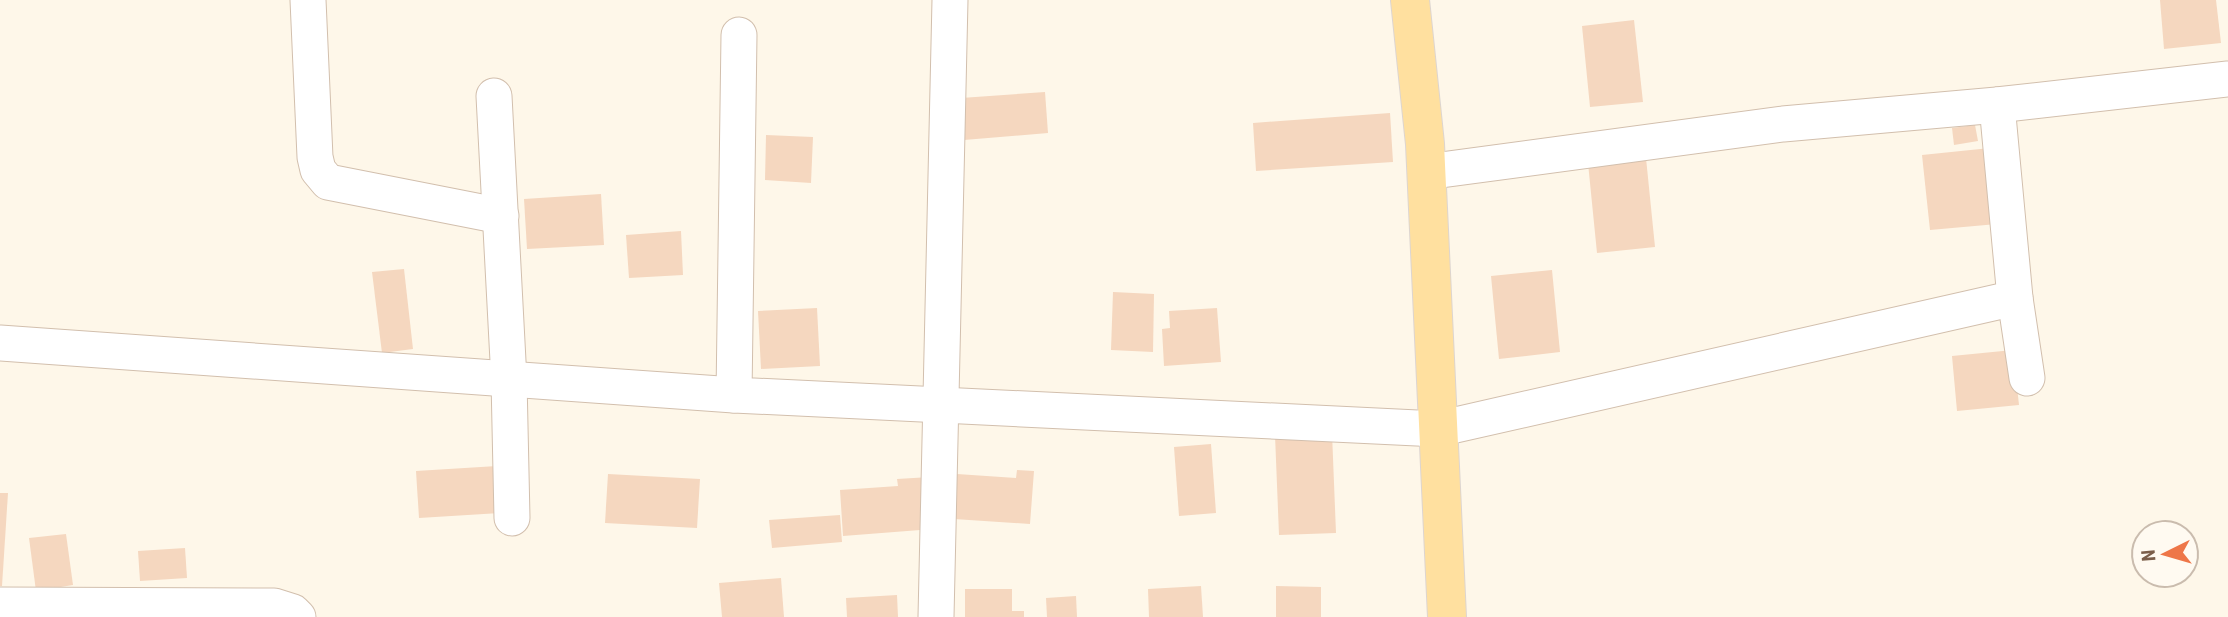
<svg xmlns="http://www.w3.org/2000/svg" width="2228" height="617" font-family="'Roboto Condensed',sans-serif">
<rect width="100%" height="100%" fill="#fef7e9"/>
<g fill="#f5d7bf">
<path d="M 2160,0 L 2216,0 L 2221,43 L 2164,49 Z"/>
<path d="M 1634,20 L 1643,102 L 1590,107 L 1582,26 Z"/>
<path d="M 1045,92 L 1048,133 L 964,140 L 961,98 Z"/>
<path d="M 1390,113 L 1393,162 L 1256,171 L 1253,123 Z"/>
<path d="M 1975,125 L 1978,141 L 1954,145 L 1952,128 Z"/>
<path d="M 766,135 L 813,137 L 811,183 L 765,180 Z"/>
<path d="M 1990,148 L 1997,224 L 1930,230 L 1922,155 Z"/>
<path d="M 1646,158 L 1655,247 L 1597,253 L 1588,163 Z"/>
<path d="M 601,194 L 604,245 L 527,249 L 524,199 Z"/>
<path d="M 681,231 L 683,275 L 629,278 L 626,235 Z"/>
<path d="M 404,269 L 413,349 L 382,353 L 372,272 Z"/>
<path d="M 1552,270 L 1560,352 L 1499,359 L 1491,276 Z"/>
<path d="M 1113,292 L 1154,294 L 1153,352 L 1111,350 Z"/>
<path d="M 817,308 L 820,366 L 761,369 L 758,311 Z"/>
<path d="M 1217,308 L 1221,362 L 1164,366 L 1162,329 L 1170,328 L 1169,311 Z"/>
<path d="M 2013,350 L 2019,405 L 1957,411 L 1952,356 Z"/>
<path d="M 1332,433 L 1336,533 L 1279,535 L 1275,435 Z"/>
<path d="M 1211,444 L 1216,513 L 1179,516 L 1174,447 Z"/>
<path d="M 497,466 L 500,513 L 419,518 L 416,471 Z"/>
<path d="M 1017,470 L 1034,471 L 1030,524 L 954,519 L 957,474 L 1016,478 Z"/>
<path d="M 608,474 L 700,479 L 697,528 L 605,523 Z"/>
<path d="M 930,477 L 933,529 L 843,536 L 840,490 L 898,486 L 897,479 Z"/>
<path d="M 0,493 L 8,493 L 2,586 L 0,586 Z"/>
<path d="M 840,515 L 842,542 L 772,548 L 769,520 Z"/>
<path d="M 66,534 L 73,585 L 36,591 L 29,538 Z"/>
<path d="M 185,548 L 187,578 L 140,581 L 138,551 Z"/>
<path d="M 781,578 L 784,617 L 722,617 L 719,583 Z"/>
<path d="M 1201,586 L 1203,617 L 1149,617 L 1148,589 Z"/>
<path d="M 1276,586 L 1321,587 L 1321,617 L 1276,617 Z"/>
<path d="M 965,589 L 1012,589 L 1012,611 L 1024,611 L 1024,617 L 965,617 Z"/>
<path d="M 897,595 L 898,617 L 847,617 L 846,598 Z"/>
<path d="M 1076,596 L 1077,617 L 1047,617 L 1046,598 Z"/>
</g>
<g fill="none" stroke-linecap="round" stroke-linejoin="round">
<defs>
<g id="minor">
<path d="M 308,0 L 315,157 L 318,170 L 328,182 L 501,216"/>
<path d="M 739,35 L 734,395 L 1438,429 L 2015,298"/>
<path d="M 494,96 L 509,380 L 512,518"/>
<path d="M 1997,105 L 2015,298 L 2027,378"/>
<path d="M 1426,172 L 1783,124 L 1997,105 L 2228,79"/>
<path d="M 0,343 L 734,395"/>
<path d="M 0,605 L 274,606 L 293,612 L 298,617"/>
<path d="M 936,617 L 950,0"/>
</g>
<path id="major" d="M 1410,0 L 1425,144 L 1447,617"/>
</defs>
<use href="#minor" stroke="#d2bfad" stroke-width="37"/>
<use href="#major" stroke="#ddd5d0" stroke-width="40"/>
<use href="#minor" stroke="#fff" stroke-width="35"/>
<use href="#major" stroke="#ffe09f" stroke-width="38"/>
</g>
<g transform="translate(2165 554) rotate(265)"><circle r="33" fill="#fffaf1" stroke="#cabcae" stroke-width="2"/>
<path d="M0-5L12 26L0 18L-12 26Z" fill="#ee7648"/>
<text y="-10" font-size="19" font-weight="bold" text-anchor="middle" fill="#7b5e4a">N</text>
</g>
</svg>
